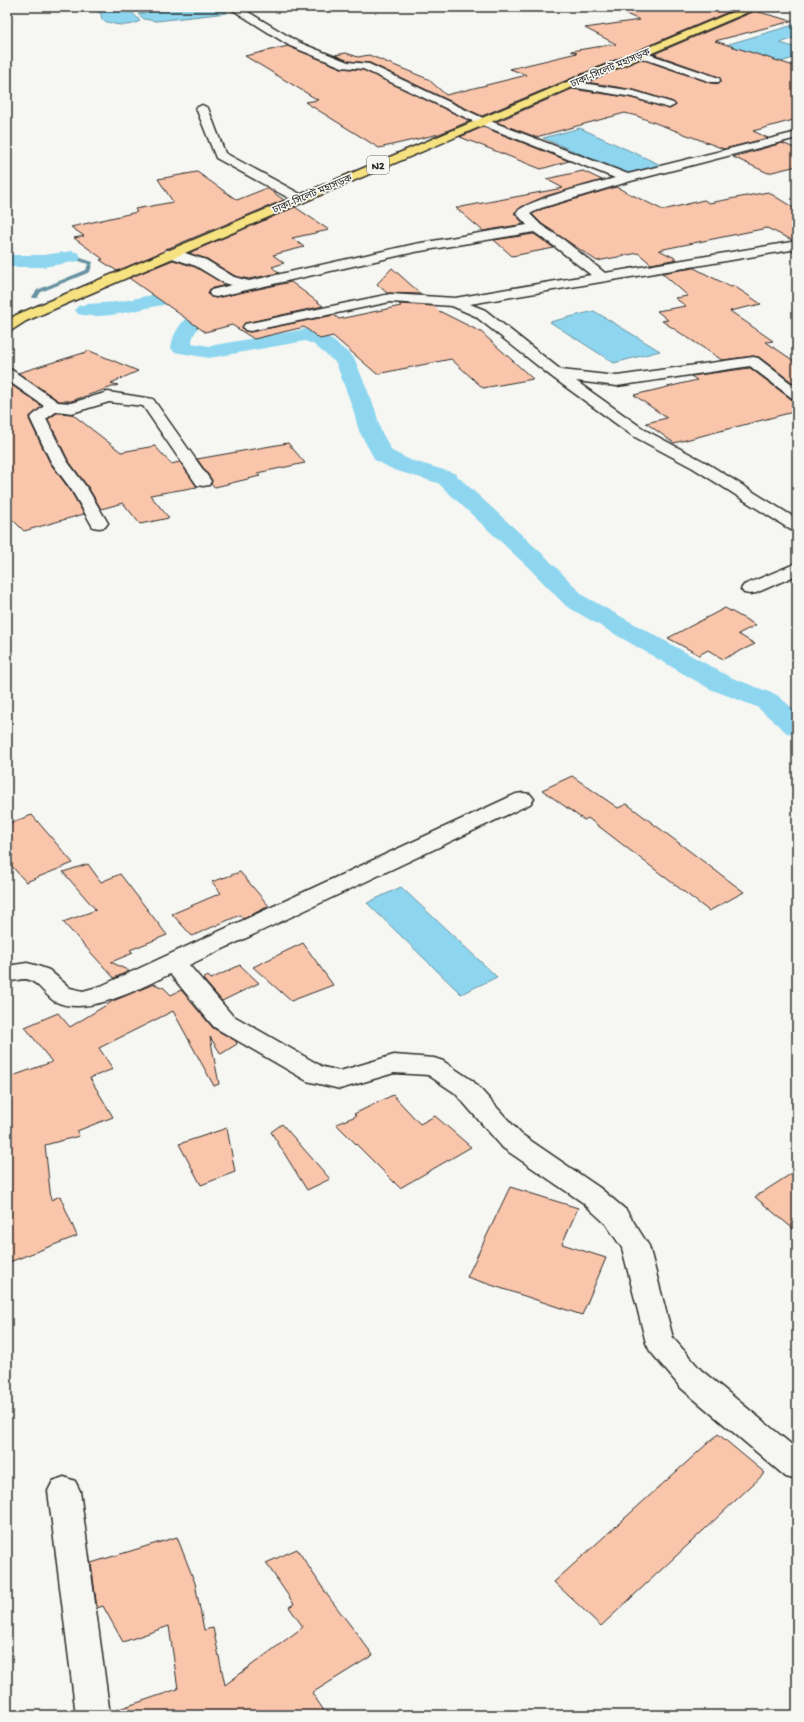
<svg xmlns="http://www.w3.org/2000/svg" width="804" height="1722" font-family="'Gochi Hand','Noto Sans Bengali',sans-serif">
<rect width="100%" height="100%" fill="#f6f6f2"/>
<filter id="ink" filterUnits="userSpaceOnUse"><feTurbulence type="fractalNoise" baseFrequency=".025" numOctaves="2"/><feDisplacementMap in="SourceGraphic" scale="8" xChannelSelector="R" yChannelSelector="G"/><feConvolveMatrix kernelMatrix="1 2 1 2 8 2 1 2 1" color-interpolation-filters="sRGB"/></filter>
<g filter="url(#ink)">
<g fill="#8ed6ef" stroke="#6692a1">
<path d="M 122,7 L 129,9 L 140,21 C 128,28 114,25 102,20 L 101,14 L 96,10 Z"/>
<path d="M 180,7 L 223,7 L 227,13 L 156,21 L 144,19 L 138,14 Z"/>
<path d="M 797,24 L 797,37 L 780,43 L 797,48 L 797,57 L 741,74 L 695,54 Z"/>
<path d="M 580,128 L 663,166 L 628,174 L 543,138 Z"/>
<path d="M 594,311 L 660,351 L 614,363 L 550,322 Z"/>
<path d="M 401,887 L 497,977 L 461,994 L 367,903 Z"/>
</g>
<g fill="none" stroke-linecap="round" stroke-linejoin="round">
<path fill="#6692a1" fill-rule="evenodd" d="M 72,255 L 93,262 L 90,272 L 41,292 L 37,298 L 33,298 L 32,297 L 37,290 L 86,270 L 88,264 L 70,258 L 70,256 Z"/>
<g fill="#8ed6ef" fill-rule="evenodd">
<path d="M 72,251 L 79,253 L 81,257 L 79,261 L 43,267 L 7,267 L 7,255 L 43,255 Z"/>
<path d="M 184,291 L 212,294 L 218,307 C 209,319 193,327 192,343 L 209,346 L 306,329 L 327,336 L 352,356 L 355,360 L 375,409 L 381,431 L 392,451 L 410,460 L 454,473 L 547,558 L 584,596 L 730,677 L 777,695 L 797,712 L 797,735 L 787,733 L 757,707 L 710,689 L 566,606 L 529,568 L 438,483 L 394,470 L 375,460 L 359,431 L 353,409 L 336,363 L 313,344 L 305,341 L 209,358 L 174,352 L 171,348 C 173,330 185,318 198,306 L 197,303 C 158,299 114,323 78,314 L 75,310 L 78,306 C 92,302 107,304 122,301 C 143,297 162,292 184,291 Z"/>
</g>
</g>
<g fill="#fac6ab" stroke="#2b2b2b">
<path d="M 609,7 L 740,7 L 482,116 L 370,63 L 348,61 L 335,55 L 346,53 L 358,57 L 369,55 L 428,79 L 446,95 L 527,75 L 510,69 L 577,53 L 571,51 L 616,44 L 585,28 L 640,20 Z"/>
<path d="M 755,11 L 792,21 L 715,41 L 797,67 L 797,119 L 753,131 L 768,138 L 724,149 L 637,116 L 625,113 L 536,137 L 496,122 L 572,89 L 632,98 L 670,109 L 676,105 L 673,102 L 634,90 L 587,82 L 641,59 L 711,83 L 719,84 L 721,81 L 719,77 L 654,54 Z"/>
<path d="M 288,46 L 341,68 L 363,70 L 470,121 L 439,134 L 379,148 L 305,102 L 318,100 L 245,56 Z"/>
<path d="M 483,127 L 569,161 L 541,169 L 460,137 Z"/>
<path d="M 782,143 L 797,149 L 797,166 L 768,173 L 733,157 Z"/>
<path d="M 583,171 L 602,180 L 546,196 L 521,207 L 514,213 L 524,224 L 483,231 L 456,208 L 563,188 L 546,179 Z"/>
<path d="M 197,172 L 237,200 L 267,188 L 284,200 L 169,248 L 166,248 L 164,251 L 117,271 L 100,260 L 103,259 L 74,238 L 84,236 L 71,227 L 137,212 L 135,209 L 173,202 L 158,179 Z"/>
<path d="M 616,187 L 663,210 L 704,200 L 709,203 L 768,192 L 797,210 L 797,240 L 792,240 L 767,228 L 659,250 L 677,259 L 651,264 L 638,253 L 597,261 L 542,224 L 532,214 L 542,209 Z"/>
<path d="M 295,207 L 329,230 L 292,238 L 304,247 L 273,255 L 284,263 L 272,267 L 279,273 L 249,279 L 235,276 L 207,259 L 189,253 Z"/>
<path d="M 534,234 L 554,248 L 512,256 L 494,240 Z"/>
<path d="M 173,260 L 195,267 L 226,285 L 210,289 L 208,294 L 211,297 L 216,298 L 291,282 L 323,306 L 245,323 L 242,328 L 245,331 L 250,332 L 334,315 L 339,319 L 401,306 L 399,304 L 434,306 L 439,311 L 481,332 L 533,379 L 483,388 L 451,359 L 377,374 L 333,336 L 320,339 L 304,327 L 254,339 L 232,325 L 205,332 L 129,278 Z"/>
<path d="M 392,268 L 421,294 L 387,293 L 377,284 Z"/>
<path d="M 694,268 L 731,287 L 734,286 L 761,304 L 730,311 L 773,341 L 766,342 L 797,363 L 797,386 L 759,357 L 753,356 L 722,360 L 662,321 L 668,320 L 657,311 L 686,306 L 675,298 L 688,296 L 662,273 Z"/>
<path d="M 90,351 L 138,371 L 111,383 L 118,385 L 71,401 L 59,401 L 18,373 Z"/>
<path d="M 750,368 L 791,399 L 797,401 L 797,411 L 674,443 L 646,423 L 667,418 L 634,395 L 697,380 L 691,376 Z"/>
<path d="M 7,382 L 42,406 L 29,419 L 50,463 L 70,490 L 84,514 L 24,531 L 7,514 Z"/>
<path d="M 57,413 L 72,414 L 121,452 L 155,446 L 171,464 L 180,462 L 197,487 L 150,495 L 169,518 L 140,524 L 123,503 L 101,509 L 88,487 L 68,460 L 48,419 Z"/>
<path d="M 288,443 L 305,463 L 257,473 L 260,476 L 215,487 L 211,484 L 212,480 L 197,459 Z"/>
<path d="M 725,608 L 756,625 L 738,634 L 755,644 L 723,659 L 708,650 L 699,655 L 668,638 Z"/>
<path d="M 572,776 L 618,808 L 627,804 L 744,892 L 709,911 L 588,818 L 584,820 L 542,790 Z"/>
<path d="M 32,815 L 73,863 L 26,882 L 7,861 L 7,824 Z"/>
<path d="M 88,864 L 101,882 L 120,874 L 167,935 L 130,950 L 133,953 L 111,962 L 129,971 L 114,978 L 63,922 L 96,910 L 63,872 Z"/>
<path d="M 240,872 L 269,906 L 243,919 L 240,915 L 192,936 L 172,914 L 221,893 L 212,882 Z"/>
<path d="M 303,943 L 333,985 L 291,1001 L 253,967 Z"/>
<path d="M 240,965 L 259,983 L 222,1001 L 203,979 L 208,976 L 211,979 Z"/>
<path d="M 154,984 L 164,988 L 171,995 L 181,990 L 213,1028 L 236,1041 L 237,1044 L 221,1054 L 210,1037 L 219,1084 L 214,1086 L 173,1011 L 99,1048 L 113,1069 L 90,1078 L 113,1117 L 77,1131 L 79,1136 L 45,1145 L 51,1200 L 60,1196 L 77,1236 L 7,1263 L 7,1078 L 52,1062 L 25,1027 L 58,1013 L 70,1027 L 113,1001 Z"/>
<path d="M 393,1095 L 420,1124 L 435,1116 L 471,1147 L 400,1188 L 336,1124 L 356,1116 L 354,1114 Z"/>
<path d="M 282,1124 L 330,1179 L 307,1190 L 271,1132 Z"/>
<path d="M 227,1128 L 235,1172 L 201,1185 L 179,1144 Z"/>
<path d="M 797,1170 L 797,1232 L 755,1197 Z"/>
<path d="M 510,1187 L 578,1208 L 562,1244 L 606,1258 L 582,1315 L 467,1277 Z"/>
<path d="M 718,1434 L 765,1473 L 601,1626 L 554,1582 Z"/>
<path d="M 177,1537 L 195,1583 L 204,1630 L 213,1628 L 225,1685 L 303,1627 L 289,1607 L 294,1604 L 266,1563 L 297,1549 L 328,1596 L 373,1655 L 312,1693 L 327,1715 L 114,1715 L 113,1711 L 178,1689 L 169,1626 L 123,1642 L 103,1606 L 97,1608 L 91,1563 Z"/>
</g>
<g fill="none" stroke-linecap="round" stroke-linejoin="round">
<defs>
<g id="street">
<path d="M 228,7 L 240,7 L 298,42 L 348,62 L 369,64 L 485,119 L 628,174 L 797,132 L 797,138 L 631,181 L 541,208 L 530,214 L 541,225 L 564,240 L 605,273 L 797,241 L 797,249 L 470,304 L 485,310 L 561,370 L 617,376 L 753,357 L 758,358 L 797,388 L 797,400 L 792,398 L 750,366 L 617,386 L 576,381 L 645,430 L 705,462 L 797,519 L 797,531 L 791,530 L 693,468 L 633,436 L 552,377 L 475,316 L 452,306 L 390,302 L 250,331 L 245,330 L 243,327 L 245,324 L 390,294 L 455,298 L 591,275 L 554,246 L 534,232 L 415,252 L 216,297 L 211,296 L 209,293 L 211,290 L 232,285 L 224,283 L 196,266 L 166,256 L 164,253 L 166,250 L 176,250 L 206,260 L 234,277 L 249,281 L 415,244 L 527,225 L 516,213 C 525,200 597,183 615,178 L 477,123 L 363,69 L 342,67 L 290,46 Z"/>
<path d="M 640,51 L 719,78 L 720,80 L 719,82 L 711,82 L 636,56 L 635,54 Z"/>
<path d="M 569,81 L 634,91 L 673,103 L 675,105 L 669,108 L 632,97 L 565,86 L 564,84 Z"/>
<path d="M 202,105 L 208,108 L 225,153 L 304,196 L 306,199 L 304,202 L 296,202 L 216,158 L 196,108 Z"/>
<path d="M 7,368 L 12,370 L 58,402 L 71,403 L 108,392 L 153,399 L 211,481 L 209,485 L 203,486 L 197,485 L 143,406 L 109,402 L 72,413 L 57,411 L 46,419 L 67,461 L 87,488 L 108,523 L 105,527 L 99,528 L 93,527 L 71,489 L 51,462 L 30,418 L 44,406 L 7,380 Z"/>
<path d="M 797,563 L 797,575 L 756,593 L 750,594 L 744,593 L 741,589 L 744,585 Z"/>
<path d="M 523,793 L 530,794 L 534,799 L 530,804 L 189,965 L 232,1015 L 323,1067 L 340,1071 L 394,1055 L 434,1058 L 443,1061 L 473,1081 L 521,1134 L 600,1188 L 626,1210 L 649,1246 L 673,1338 L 701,1370 L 797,1449 L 797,1480 L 786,1477 L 681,1388 L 650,1351 L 646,1343 L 622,1248 L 606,1224 L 582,1202 L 503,1148 L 455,1093 L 428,1075 L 394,1073 L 340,1089 L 307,1081 L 214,1027 L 170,974 C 140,988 87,1018 54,1001 C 45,995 37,980 25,979 C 20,979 13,981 7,982 L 7,966 L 27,963 L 35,965 L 49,970 L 70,988 L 83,991 L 101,986 L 516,794 Z"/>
<path d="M 64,1477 L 75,1481 L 80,1491 L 110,1715 L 76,1715 L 48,1491 L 53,1481 Z"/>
</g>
<path id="highway" d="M 744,7 L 757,7 L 755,9 L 26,321 L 12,330 L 7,331 L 7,321 L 16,315 Z"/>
</defs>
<use href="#street" stroke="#2b2b2b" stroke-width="3"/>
<use href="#highway" stroke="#2b2b2b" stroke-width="3"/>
<use href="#street" fill="#f6f6f2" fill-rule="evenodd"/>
<use href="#highway" fill="#f7e281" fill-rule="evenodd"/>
</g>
</g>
<g text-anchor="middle" stroke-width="3.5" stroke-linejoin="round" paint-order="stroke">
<g font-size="10" fill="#2b2b2b" stroke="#f6f6f2">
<text transform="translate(610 67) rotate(-23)" y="4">ঢাকা-সিলেট মহাসড়ক</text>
<text transform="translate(312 193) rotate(-23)" y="4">ঢাকা-সিলেট মহাসড়ক</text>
</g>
<rect fill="#f6f6f2" stroke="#686867" stroke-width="1" x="367" y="156" width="22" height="18" rx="3"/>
<g font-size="11" font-weight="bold" fill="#2b2b2b">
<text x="378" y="169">N2</text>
</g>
</g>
<rect width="804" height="1722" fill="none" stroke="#f6f6f2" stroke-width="24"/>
<rect x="12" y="12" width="780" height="1698" fill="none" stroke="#2b2b2b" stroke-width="1.5" filter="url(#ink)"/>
</svg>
